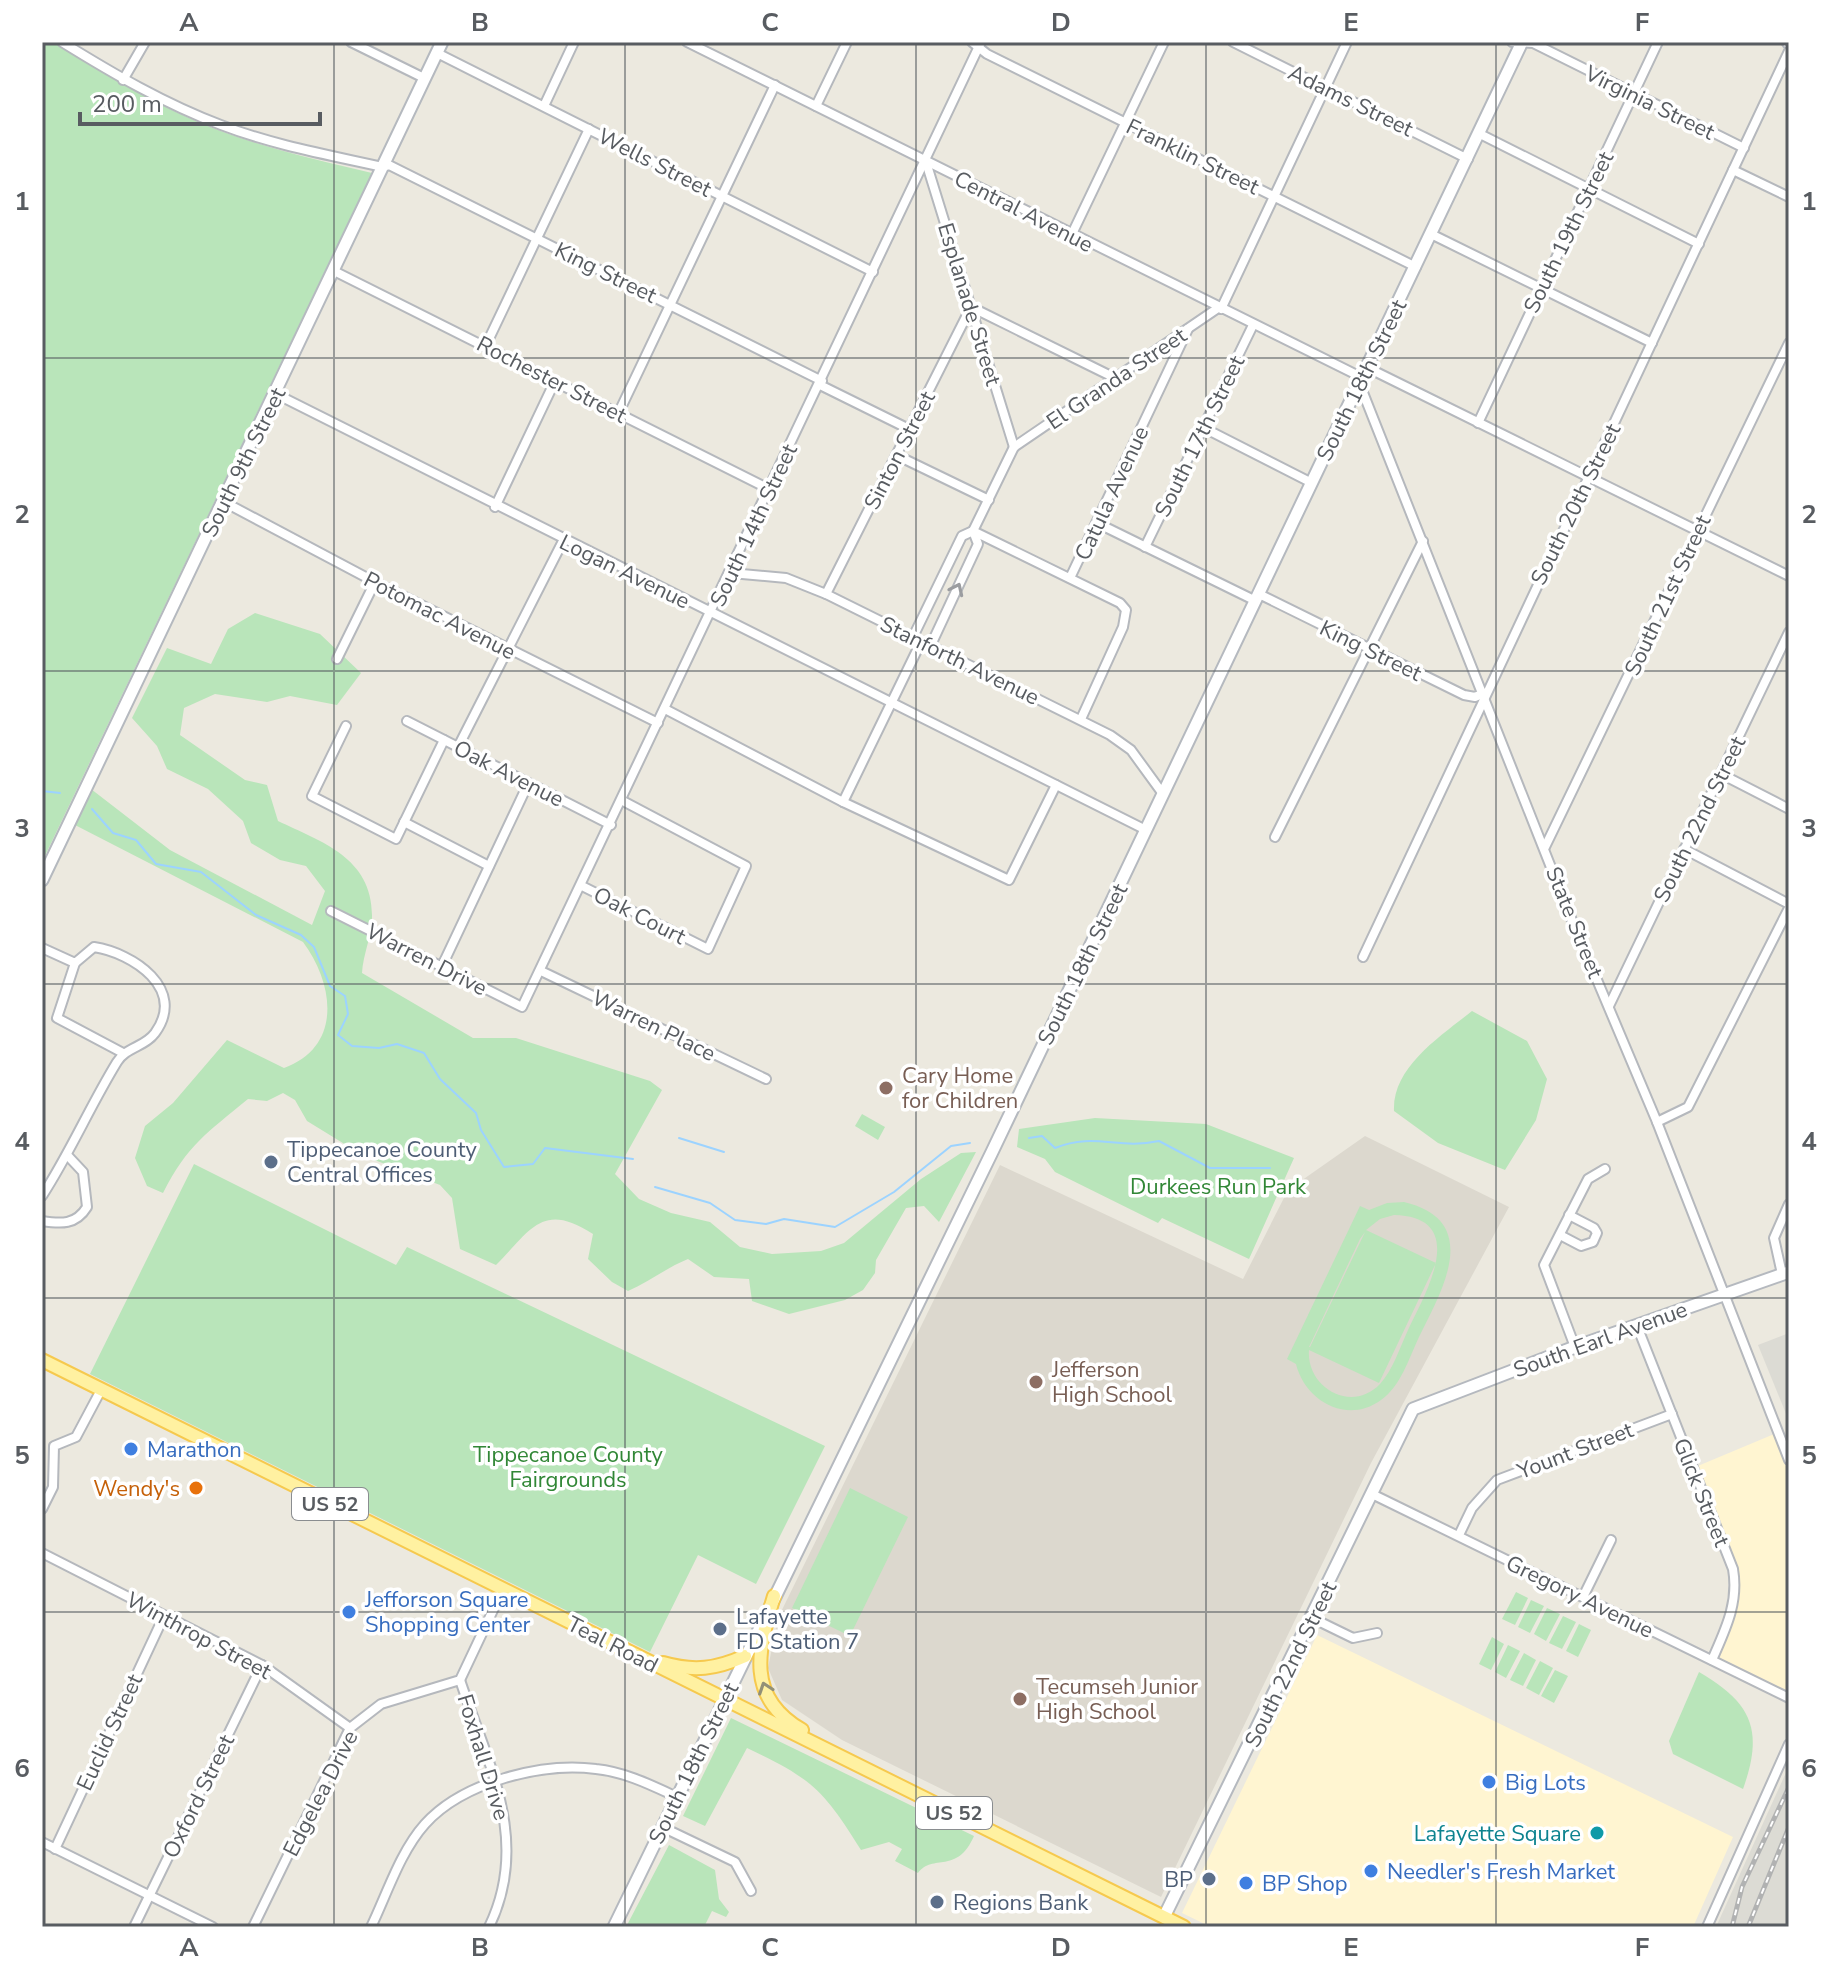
<svg xmlns="http://www.w3.org/2000/svg" width="1831" height="1969" font-family="'Nunito Sans',sans-serif">
<rect width="100%" height="100%" fill="#ece9df"/>
<g fill="#fff5d1">
<path d="M 1779,1432 L 1789,1460 L 1789,1698 L 1712,1660 L 1731,1614 L 1735,1581 L 1693,1468 Z"/>
<path d="M 1317,1635 L 1733,1837 L 1693,1927 L 1211,1927 L 1182,1913 Z"/>
</g>
<g fill="#dcdbd4">
<path d="M 1789,1333 L 1789,1421 L 1758,1345 Z"/>
<path d="M 1789,1766 L 1789,1927 L 1716,1927 Z"/>
</g>
<path fill="#dcd8ce" d="M 1365,1136 L 1509,1207 L 1371,1463 L 1161,1897 L 842,1740 L 782,1700 L 768,1668 L 778,1618 L 1000,1165 L 1243,1279 L 1288,1190 Z"/>
<g fill="#b9e5ba" fill-rule="evenodd">
<path d="M 42,42 L 57,42 C 94,64 130,88 168,108 C 231,140 303,157 372,173 L 42,862 Z"/>
<path d="M 255,613 L 320,634 L 361,673 L 337,705 L 290,696 L 267,702 L 215,694 L 184,708 L 180,735 L 245,780 L 267,785 L 278,821 C 322,842 373,858 372,917 C 372,936 363,954 362,973 L 473,1038 L 516,1038 L 650,1081 L 662,1090 L 615,1174 L 639,1199 L 671,1213 L 710,1222 L 740,1247 L 772,1254 L 821,1251 L 844,1243 L 921,1179 L 961,1153 L 976,1152 L 939,1222 L 924,1206 L 906,1208 L 876,1260 L 875,1273 L 863,1290 L 845,1300 L 789,1314 L 752,1301 L 749,1279 L 714,1277 L 688,1259 C 666,1268 649,1282 628,1291 L 612,1282 L 588,1259 L 593,1234 C 542,1201 531,1230 496,1265 L 460,1249 L 452,1198 L 440,1185 L 364,1156 L 307,1121 L 295,1100 L 283,1093 L 267,1101 L 248,1099 C 207,1133 188,1144 163,1193 L 147,1186 L 135,1158 L 145,1126 L 173,1103 L 227,1040 L 284,1068 C 342,1047 335,985 303,942 L 75,825 L 91,789 L 170,850 L 312,925 L 325,891 L 306,866 L 280,860 L 251,843 L 243,821 L 208,789 L 167,769 L 157,746 L 132,718 L 167,648 L 211,664 L 228,629 Z"/>
<path d="M 1472,1011 L 1527,1041 L 1547,1079 L 1536,1120 L 1505,1170 L 1438,1143 L 1394,1111 C 1392,1067 1441,1036 1472,1011 Z"/>
<path d="M 862,1114 L 885,1127 L 878,1140 L 855,1126 Z"/>
<path d="M 1095,1118 L 1206,1124 L 1294,1158 L 1249,1259 L 1162,1218 L 1158,1223 L 1055,1172 L 1045,1159 L 1017,1147 L 1019,1129 Z"/>
<path d="M 194,1164 L 396,1265 L 407,1247 L 825,1446 L 756,1584 L 698,1555 L 650,1652 L 90,1374 Z"/>
<path d="M 1404,1202 C 1484,1221 1441,1292 1419,1337 C 1409,1358 1401,1386 1381,1400 C 1347,1425 1305,1401 1296,1364 L 1287,1359 L 1360,1206 L 1369,1210 L 1387,1203 ZM 1394,1215 C 1471,1217 1425,1294 1408,1330 C 1400,1347 1393,1370 1380,1384 C 1351,1414 1306,1387 1309,1350 L 1379,1383 L 1436,1263 L 1366,1230 L 1380,1219 ZM 1365,1232 L 1310,1347 L 1309,1347 L 1360,1239 Z"/>
<path d="M 850,1488 L 908,1517 L 850,1636 L 792,1608 Z"/>
<path d="M 1516,1592 L 1528,1598 L 1515,1625 L 1502,1619 Z"/>
<path d="M 1531,1600 L 1544,1606 L 1530,1633 L 1518,1627 Z"/>
<path d="M 1547,1608 L 1560,1614 L 1546,1641 L 1534,1634 Z"/>
<path d="M 1563,1616 L 1576,1622 L 1562,1649 L 1549,1643 Z"/>
<path d="M 1579,1624 L 1591,1630 L 1578,1657 L 1566,1651 Z"/>
<path d="M 1492,1637 L 1504,1644 L 1491,1670 L 1479,1664 Z"/>
<path d="M 1508,1645 L 1520,1651 L 1506,1678 L 1495,1672 Z"/>
<path d="M 1524,1653 L 1536,1660 L 1523,1686 L 1510,1680 Z"/>
<path d="M 1540,1661 L 1553,1668 L 1539,1695 L 1526,1688 Z"/>
<path d="M 1555,1670 L 1568,1676 L 1554,1703 L 1541,1696 Z"/>
<path d="M 1699,1672 C 1752,1703 1764,1730 1743,1789 L 1673,1754 L 1669,1741 Z"/>
<path d="M 731,1718 L 974,1836 C 957,1875 933,1853 918,1873 L 895,1861 L 902,1849 L 889,1842 L 861,1850 C 823,1789 811,1778 747,1748 L 705,1826 L 683,1816 Z"/>
<path d="M 669,1845 L 715,1870 L 719,1899 L 729,1912 L 726,1917 L 712,1911 L 704,1927 L 626,1927 Z"/>
</g>
<g fill="none" stroke-linecap="round" stroke-linejoin="round">
<g stroke="#9cd3ff" stroke-width="2">
<path d="M 42,791 L 60,793"/>
<path d="M 92,809 L 113,833 L 136,840 L 156,864 L 201,872 L 256,915 L 301,935 L 314,947 L 330,986 L 345,996 L 348,1014 L 338,1035 L 352,1046 L 379,1048 L 397,1044 L 424,1053 L 440,1079 L 476,1113 L 481,1130 L 504,1167 L 533,1164 L 545,1148 L 633,1159"/>
<path d="M 679,1138 L 724,1152"/>
<path d="M 1029,1138 L 1042,1136 L 1055,1148 C 1095,1132 1117,1150 1159,1141 L 1210,1168 L 1270,1168"/>
<path d="M 655,1187 L 710,1203 L 735,1220 L 766,1224 L 784,1219 L 835,1227 L 894,1192 L 951,1146 L 970,1143"/>
</g>
<defs>
<g id="street">
<path d="M 62,42 C 112,73 165,104 221,125 C 273,145 329,155 383,167 L 389,165 L 822,381"/>
<path d="M 351,42 L 424,78"/>
<path d="M 687,42 L 1363,378"/>
<path d="M 972,42 L 987,54 L 1416,267"/>
<path d="M 1233,42 L 1468,159"/>
<path d="M 1512,42 L 1533,43 L 1744,148"/>
<path d="M 437,53 L 873,272"/>
<path d="M 123,80 L 145,42"/>
<path d="M 544,106 L 574,42"/>
<path d="M 816,106 L 847,42"/>
<path d="M 1480,134 L 1699,244"/>
<path d="M 926,162 L 1014,447"/>
<path d="M 1733,170 L 1789,197"/>
<path d="M 1431,234 L 1652,343"/>
<path d="M 1071,236 L 1164,42"/>
<path d="M 334,271 L 769,489"/>
<path d="M 1221,309 L 1347,42"/>
<path d="M 486,345 L 589,129"/>
<path d="M 1368,368 L 1789,576"/>
<path d="M 820,385 L 909,429"/>
<path d="M 1360,385 L 1573,923 L 1657,1122 L 1789,1460"/>
<path d="M 276,394 L 1146,830"/>
<path d="M 619,412 L 775,85"/>
<path d="M 1478,423 L 1658,42"/>
<path d="M 1202,427 L 1312,483"/>
<path d="M 1014,447 L 1218,308"/>
<path d="M 896,455 L 989,500"/>
<path d="M 224,502 L 375,582 L 658,723"/>
<path d="M 495,507 L 555,381"/>
<path d="M 1097,523 L 1256,601"/>
<path d="M 973,531 L 1120,603 L 1126,610 L 1123,627 L 1081,719"/>
<path d="M 1145,547 L 1253,325"/>
<path d="M 731,573 L 786,578 L 826,594 L 1110,735 L 1131,750 L 1163,794"/>
<path d="M 1070,578 L 1188,329"/>
<path d="M 826,594 L 971,307 L 1115,378"/>
<path d="M 1259,594 L 1464,695 L 1475,697 L 1484,693"/>
<path d="M 913,637 L 962,536 L 973,531 L 1014,447"/>
<path d="M 930,647 L 978,544 L 973,531"/>
<path d="M 337,659 L 375,582"/>
<path d="M 665,709 L 843,802 L 1009,880 L 1056,785"/>
<path d="M 407,721 L 611,825"/>
<path d="M 346,726 L 312,796 L 396,839 L 444,740"/>
<path d="M 458,747 L 563,541"/>
<path d="M 1721,774 L 1789,809"/>
<path d="M 843,802 L 921,642"/>
<path d="M 404,822 L 489,866"/>
<path d="M 1275,837 L 1423,541"/>
<path d="M 1545,847 L 1789,343"/>
<path d="M 1684,849 L 1789,904"/>
<path d="M 582,886 L 708,949 L 746,866 L 623,801"/>
<path d="M 331,911 L 522,1007 L 981,42"/>
<path d="M 42,948 L 75,963 L 94,947 C 133,953 187,989 155,1033 C 145,1047 126,1047 117,1062 C 90,1106 70,1153 42,1196"/>
<path d="M 1363,957 L 1789,51"/>
<path d="M 75,963 L 57,1018 L 123,1053"/>
<path d="M 442,966 L 528,784"/>
<path d="M 541,971 L 766,1079"/>
<path d="M 1609,1006 L 1789,632"/>
<path d="M 1657,1122 L 1688,1107 L 1789,908"/>
<path d="M 42,1221 C 61,1224 76,1225 87,1207 L 83,1172 L 68,1156"/>
<path d="M 1560,1235 L 1581,1246 L 1593,1242 L 1597,1233 L 1594,1228 L 1569,1215"/>
<path d="M 1782,1274 L 1774,1238 L 1789,1204"/>
<path d="M 1637,1326 L 1733,1569 C 1739,1603 1725,1630 1712,1660"/>
<path d="M 1575,1347 L 1544,1265 L 1588,1179 L 1605,1169"/>
<path d="M 1372,1494 L 1789,1698"/>
<path d="M 42,1509 L 53,1487 L 54,1446 L 76,1437 L 101,1390"/>
<path d="M 1459,1535 L 1472,1508 L 1497,1480 L 1672,1414"/>
<path d="M 42,1553 L 262,1665 L 350,1728"/>
<path d="M 1583,1597 L 1611,1540"/>
<path d="M 1312,1618 L 1353,1638 L 1377,1633"/>
<path d="M 460,1680 C 488,1764 531,1841 489,1927"/>
<path d="M 662,1827 L 735,1862 L 751,1891"/>
<path d="M 42,1842 L 213,1927"/>
<path d="M 55,1849 L 164,1616"/>
<path d="M 134,1927 L 262,1665"/>
<path d="M 253,1927 L 350,1728 L 381,1704 L 460,1680 L 503,1589"/>
<path d="M 371,1927 C 387,1894 400,1852 425,1824 C 463,1782 542,1762 596,1769 C 625,1772 651,1785 677,1797"/>
<path d="M 1707,1927 L 1789,1744"/>
</g>
<g id="secondary">
<path d="M 1788,42 L 1789,42"/>
<path d="M 42,880 L 442,42"/>
<path d="M 1164,1917 L 1413,1409 L 1575,1347 L 1789,1272"/>
<path d="M 614,1927 L 992,1152 L 1522,42"/>
</g>
<g id="primary">
<path d="M 42,1360 L 1184,1927"/>
<path d="M 774,1596 C 758,1650 745,1697 802,1730"/>
<path d="M 663,1663 C 694,1672 716,1669 745,1656"/>
</g>
</defs>
<use href="#street" stroke="#b5b8bd" stroke-width="12"/>
<use href="#secondary" stroke="#b5b9bf" stroke-width="15"/>
<use href="#primary" stroke="#f6c94e" stroke-width="16"/>
<use href="#street" stroke="#fff" stroke-width="8"/>
<use href="#secondary" stroke="#fff" stroke-width="11"/>
<use href="#primary" stroke="#fff1a1" stroke-width="12"/>
<defs>
<g id="rail">
<path d="M 1732,1927 L 1742,1887 L 1789,1787"/>
<path d="M 1748,1927 L 1789,1827"/>
</g>
</defs>
<use href="#rail" stroke="#b1b2b2" stroke-width="5"/>
<use href="#rail" stroke="#fff" stroke-width="2" stroke-dasharray="6" stroke-linecap="butt"/>
</g>
<defs><path id="oneway-chevron" d="M-2-3.5L2.5 0L-2 3.5" fill="none" stroke-width="1.6" stroke-linecap="round" stroke-linejoin="round" transform="scale(2)"/></defs>
<use stroke="#9b9da0" href="#oneway-chevron" transform="translate(957 589) rotate(-65)"/>
<use stroke="#929077" href="#oneway-chevron" transform="translate(765 1688) rotate(-109)"/>
<path fill="none" stroke="#585c61" stroke-width="2" stroke-opacity="0.55" d="M 334,42 L 334,1927M 625,42 L 625,1927M 916,42 L 916,1927M 1206,42 L 1206,1927M 1496,42 L 1496,1927M 42,358 L 1789,358M 42,671 L 1789,671M 42,984 L 1789,984M 42,1298 L 1789,1298M 42,1612 L 1789,1612"/>
<g fill="#8d6e63" stroke="#fff" stroke-width="3">
<circle cx="886" cy="1088" r="8"/>
<circle cx="1036" cy="1382" r="8"/>
<circle cx="1020" cy="1699" r="8"/>
</g>
<g fill="#5c6f8a" stroke="#fff" stroke-width="3">
<circle cx="271" cy="1162" r="8"/>
<circle cx="720" cy="1629" r="8"/>
<circle cx="1209" cy="1879" r="8"/>
<circle cx="937" cy="1902" r="8"/>
</g>
<g fill="#3f7fe0" stroke="#fff" stroke-width="3">
<circle cx="131" cy="1449" r="8"/>
<circle cx="349" cy="1612" r="8"/>
<circle cx="1489" cy="1782" r="8"/>
<circle cx="1371" cy="1871" r="8"/>
<circle cx="1246" cy="1883" r="8"/>
</g>
<circle fill="#e8710a" stroke="#fff" stroke-width="3" cx="196" cy="1488" r="8"/>
<circle fill="#0f9aa8" stroke="#fff" stroke-width="3" cx="1597" cy="1833" r="8"/>
<g text-anchor="middle" stroke-width="7" stroke-linejoin="round" paint-order="stroke">
<g fill="#fff" stroke="#8a8d90" stroke-width="2">
<rect x="292" y="1488" width="76" height="32" rx="6"/>
<rect x="916" y="1797" width="76" height="32" rx="6"/>
</g>
<g font-size="20" font-weight="bold" fill="#585c61">
<text x="330" y="1511">US 52</text>
<text x="954" y="1820">US 52</text>
</g>
<g font-size="22" fill="#585c61" stroke="#fff">
<text transform="translate(1351 100) rotate(26)" y="8">Adams Street</text>
<text transform="translate(1650 102) rotate(26)" y="8">Virginia Street</text>
<text transform="translate(1193 156) rotate(26)" y="8">Franklin Street</text>
<text transform="translate(655 162) rotate(27)" y="8">Wells Street</text>
<text transform="translate(1024 211) rotate(27)" y="8">Central Avenue</text>
<text transform="translate(1568 232) rotate(-64)" y="8">South 19th Street</text>
<text transform="translate(606 272) rotate(26)" y="8">King Street</text>
<text transform="translate(970 304) rotate(73)" y="8">Esplanade Street</text>
<text transform="translate(1116 378) rotate(-34)" y="8">El Granda Street</text>
<text transform="translate(552 379) rotate(27)" y="8">Rochester Street</text>
<text transform="translate(1361 380) rotate(-64)" y="8">South 18th Street</text>
<text transform="translate(1199 436) rotate(-64)" y="8">South 17th Street</text>
<text transform="translate(899 450) rotate(-63)" y="8">Sinton Street</text>
<text transform="translate(243 462) rotate(-64)" y="8">South 9th Street</text>
<text transform="translate(1111 493) rotate(-65)" y="8">Catula Avenue</text>
<text transform="translate(1575 504) rotate(-64)" y="8">South 20th Street</text>
<text transform="translate(753 525) rotate(-65)" y="8">South 14th Street</text>
<text transform="translate(625 571) rotate(26)" y="8">Logan Avenue</text>
<text transform="translate(1667 595) rotate(-65)" y="8">South 21st Street</text>
<text transform="translate(440 615) rotate(27)" y="8">Potomac Avenue</text>
<text transform="translate(1371 650) rotate(26)" y="8">King Street</text>
<text transform="translate(960 660) rotate(26)" y="8">Stanforth Avenue</text>
<text transform="translate(509 773) rotate(27)" y="8">Oak Avenue</text>
<text transform="translate(1699 819) rotate(-64)" y="8">South 22nd Street</text>
<text transform="translate(640 915) rotate(27)" y="8">Oak Court</text>
<text transform="translate(1575 922) rotate(68)" y="8">State Street</text>
<text transform="translate(427 959) rotate(27)" y="8">Warren Drive</text>
<text transform="translate(1082 964) rotate(-64)" y="8">South 18th Street</text>
<text transform="translate(654 1025) rotate(26)" y="8">Warren Place</text>
<text transform="translate(1600 1339) rotate(-20)" y="8">South Earl Avenue</text>
<text transform="translate(1575 1450) rotate(-21)" y="8">Yount Street</text>
<text transform="translate(1702 1492) rotate(68)" y="8">Glick Street</text>
<text transform="translate(1580 1596) rotate(26)" y="8">Gregory Avenue</text>
<text transform="translate(199 1635) rotate(28)" y="8">Winthrop Street</text>
<text transform="translate(613 1644) rotate(27)" y="8">Teal Road</text>
<text transform="translate(1290 1664) rotate(-64)" y="8">South 22nd Street</text>
<text transform="translate(109 1732) rotate(-65)" y="8">Euclid Street</text>
<text transform="translate(484 1757) rotate(73)" y="8">Foxhall Drive</text>
<text transform="translate(693 1763) rotate(-64)" y="8">South 18th Street</text>
<text transform="translate(320 1793) rotate(-63)" y="8">Edgelea Drive</text>
<text transform="translate(198 1796) rotate(-64)" y="8">Oxford Street</text>
</g>
<g font-size="22" fill="#785e54" stroke="#fff" text-anchor="start">
<text x="902" y="1083">Cary Home<tspan x="902" dy="25">for Children</tspan></text>
<text x="1052" y="1377">Jefferson<tspan x="1052" dy="25">High School</tspan></text>
<text x="1036" y="1694">Tecumseh Junior<tspan x="1036" dy="25">High School</tspan></text>
</g>
<g font-size="22" fill="#4e5e75" stroke="#fff" text-anchor="start">
<text x="287" y="1157">Tippecanoe County<tspan x="287" dy="25">Central Offices</tspan></text>
<text x="736" y="1624">Lafayette<tspan x="736" dy="25">FD Station 7</tspan></text>
<text x="1193" y="1887" text-anchor="end">BP</text>
<text x="953" y="1910">Regions Bank</text>
</g>
<g font-size="22" fill="#318736" stroke="#fff">
<text x="1218" y="1194">Durkees Run Park</text>
<text x="568" y="1462">Tippecanoe County<tspan x="568" dy="25">Fairgrounds</tspan></text>
</g>
<g font-size="22" fill="#366cbe" stroke="#fff" text-anchor="start">
<text x="147" y="1457">Marathon</text>
<text x="365" y="1607">Jefforson Square<tspan x="365" dy="25">Shopping Center</tspan></text>
<text x="1505" y="1790">Big Lots</text>
<text x="1387" y="1879">Needler's Fresh Market</text>
<text x="1262" y="1891">BP Shop</text>
</g>
<g font-size="22" fill="#c56008" stroke="#fff" text-anchor="end">
<text x="180" y="1496">Wendy's</text>
</g>
<g font-size="22" fill="#0d838f" stroke="#fff" text-anchor="end">
<text x="1581" y="1841">Lafayette Square</text>
</g>
</g>
<rect width="1831" height="1969" fill="none" stroke="#ffffff" stroke-width="88"/>
<path d="M80 112v12h240v-12" fill="none" stroke="#585c61" stroke-width="4"/>
<text x="92" y="112" font-size="24" fill="#585c61" stroke="#ffffff" stroke-width="6" paint-order="stroke">200 m</text>
<rect x="44" y="44" width="1743" height="1881" fill="none" stroke="#585c61" stroke-width="3"/>
<g font-size="26" text-anchor="middle" font-weight="bold" fill="#585c61">
<text x="189" y="31">A</text>
<text x="480" y="31">B</text>
<text x="770" y="31">C</text>
<text x="1061" y="31">D</text>
<text x="1351" y="31">E</text>
<text x="1642" y="31">F</text>
<text x="22" y="210">1</text>
<text x="1809" y="210">1</text>
<text x="22" y="523">2</text>
<text x="1809" y="523">2</text>
<text x="22" y="837">3</text>
<text x="1809" y="837">3</text>
<text x="22" y="1150">4</text>
<text x="1809" y="1150">4</text>
<text x="22" y="1464">5</text>
<text x="1809" y="1464">5</text>
<text x="22" y="1777">6</text>
<text x="1809" y="1777">6</text>
<text x="189" y="1956">A</text>
<text x="480" y="1956">B</text>
<text x="770" y="1956">C</text>
<text x="1061" y="1956">D</text>
<text x="1351" y="1956">E</text>
<text x="1642" y="1956">F</text>
</g>
</svg>
